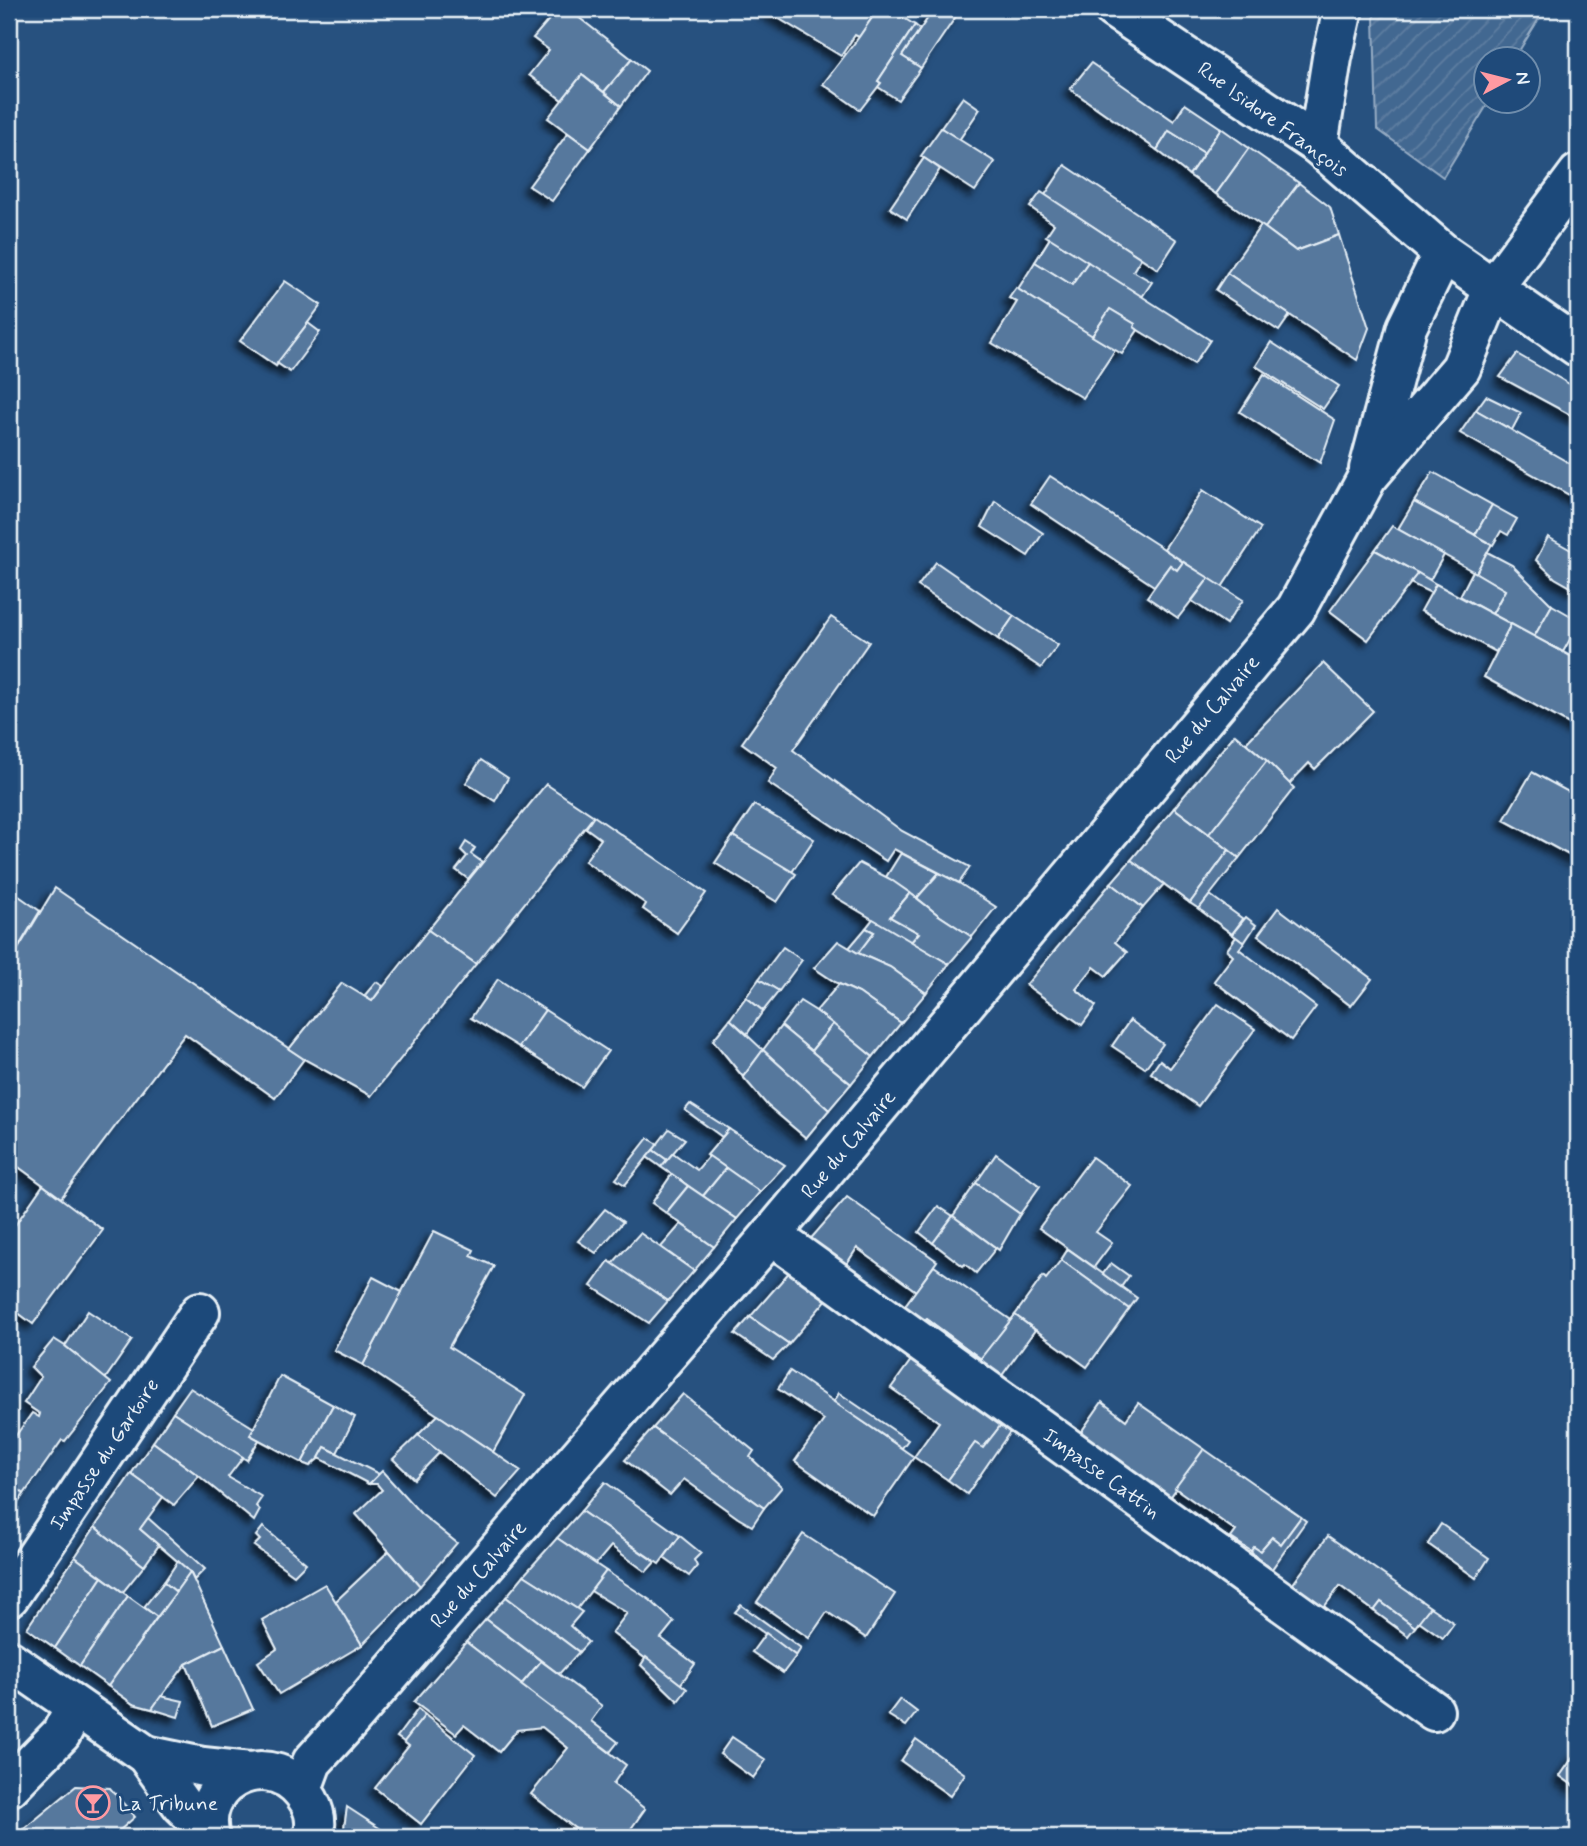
<svg xmlns="http://www.w3.org/2000/svg" width="1587" height="1846" font-family="Mynerve,sans-serif">
<defs>
<pattern id="garden-furrows" width="10" height="10" patternUnits="userSpaceOnUse" patternTransform="scale(1.75)"><rect width="10" height="10" fill="#436891"/><path d="M-1 1l2-2M0 10L10 0M9 11l2-2" fill="none" stroke="#5e7ea1"/></pattern>
<filter id="shadow"><feDropShadow dx="-6" dy="6" stdDeviation="3.5" flood-color="#0009"/></filter>
</defs>
<rect width="100%" height="100%" fill="#27517f"/>
<filter id="ink" filterUnits="userSpaceOnUse"><feTurbulence type="fractalNoise" baseFrequency=".0143" numOctaves="2"/><feDisplacementMap in="SourceGraphic" scale="14" xChannelSelector="R" yChannelSelector="G"/><feConvolveMatrix kernelMatrix="1 2 1 2 8 2 1 2 1" color-interpolation-filters="sRGB"/></filter>
<g filter="url(#ink)">
<path fill="url(#garden-furrows)" stroke="#96acc4" stroke-width="2" d="M 1376,9 L 1545,9 L 1514,59 L 1486,60 L 1486,102 L 1489,102 L 1443,177 L 1377,129 L 1374,17 Z"/>
<g fill="#57789d" stroke="#e8f1f8" stroke-width="2" filter="url(#shadow)">
<path d="M 558,9 L 568,9 L 632,59 L 604,92 L 582,75 L 562,100 L 529,75 L 549,50 L 533,38 Z"/>
<path d="M 763,9 L 878,9 L 859,37 L 855,35 L 841,56 Z"/>
<path d="M 878,9 L 896,9 L 894,12 L 915,25 L 878,81 L 881,83 L 860,110 L 823,84 L 859,37 Z"/>
<path d="M 934,9 L 961,9 L 921,68 L 902,56 Z"/>
<path d="M 915,25 L 920,29 L 902,56 L 921,68 L 898,100 L 878,87 L 881,83 L 878,81 Z"/>
<path d="M 632,59 L 647,71 L 621,106 L 604,92 Z"/>
<path d="M 1091,63 L 1174,121 L 1185,104 L 1221,128 L 1204,153 L 1169,131 L 1157,150 L 1070,89 Z"/>
<path d="M 582,75 L 621,106 L 590,149 L 548,118 Z"/>
<path d="M 963,97 L 980,109 L 959,140 L 941,128 Z"/>
<path d="M 941,128 L 995,162 L 975,191 L 921,156 Z"/>
<path d="M 1221,128 L 1249,148 L 1216,194 L 1189,175 Z"/>
<path d="M 1169,131 L 1204,153 L 1189,175 L 1157,150 Z"/>
<path d="M 568,133 L 590,149 L 552,201 L 529,186 Z"/>
<path d="M 1249,148 L 1299,183 L 1265,228 L 1216,194 Z"/>
<path d="M 924,158 L 940,169 L 907,219 L 890,208 Z"/>
<path d="M 1065,165 L 1177,240 L 1158,269 L 1045,195 Z"/>
<path d="M 1299,183 L 1330,207 L 1339,235 L 1296,251 L 1265,228 Z"/>
<path d="M 1041,192 L 1141,258 L 1133,271 L 1152,282 L 1142,297 L 1046,236 L 1054,224 L 1030,207 Z"/>
<path d="M 1261,225 L 1296,251 L 1339,235 L 1369,328 L 1357,360 L 1227,273 Z"/>
<path d="M 1050,238 L 1088,262 L 1072,285 L 1035,262 Z"/>
<path d="M 1035,262 L 1072,285 L 1088,262 L 1210,340 L 1194,364 L 1138,330 L 1134,327 L 1135,324 L 1110,309 L 1092,336 L 1018,289 Z"/>
<path d="M 1227,273 L 1290,315 L 1279,331 L 1216,290 Z"/>
<path d="M 285,281 L 321,305 L 276,366 L 240,341 Z"/>
<path d="M 1016,288 L 1115,350 L 1083,398 L 992,343 L 1017,302 L 1009,298 Z"/>
<path d="M 1110,309 L 1135,324 L 1134,327 L 1138,330 L 1122,354 L 1092,336 Z"/>
<path d="M 308,323 L 320,332 L 290,372 L 277,363 Z"/>
<path d="M 1271,342 L 1339,386 L 1323,409 L 1256,366 Z"/>
<path d="M 1517,354 L 1578,389 L 1578,419 L 1500,377 Z"/>
<path d="M 1264,374 L 1335,420 L 1320,463 L 1240,412 Z"/>
<path d="M 1486,396 L 1521,413 L 1512,430 L 1476,410 Z"/>
<path d="M 1476,410 L 1578,468 L 1578,500 L 1460,433 Z"/>
<path d="M 1433,472 L 1492,505 L 1475,535 L 1414,502 Z"/>
<path d="M 1050,476 L 1164,549 L 1183,562 L 1177,570 L 1170,565 L 1154,586 L 1031,504 Z"/>
<path d="M 1203,490 L 1261,528 L 1222,587 L 1164,549 Z"/>
<path d="M 995,501 L 1043,533 L 1028,556 L 982,527 Z"/>
<path d="M 1414,502 L 1492,544 L 1476,573 L 1398,529 Z"/>
<path d="M 1492,505 L 1517,519 L 1508,535 L 1501,531 L 1493,545 L 1475,535 Z"/>
<path d="M 1392,526 L 1444,555 L 1430,580 L 1375,550 Z"/>
<path d="M 1548,537 L 1578,554 L 1578,591 L 1555,578 L 1536,560 Z"/>
<path d="M 1375,550 L 1418,573 L 1368,640 L 1330,611 Z"/>
<path d="M 1487,552 L 1512,565 L 1552,605 L 1534,637 L 1492,614 L 1505,590 L 1476,573 Z"/>
<path d="M 936,562 L 1014,616 L 998,639 L 918,586 Z"/>
<path d="M 1183,562 L 1209,578 L 1178,618 L 1147,597 L 1170,565 L 1177,570 Z"/>
<path d="M 1473,571 L 1505,590 L 1492,614 L 1460,596 Z"/>
<path d="M 1418,573 L 1436,584 L 1431,593 L 1410,583 Z"/>
<path d="M 1209,578 L 1243,600 L 1226,624 L 1192,601 Z"/>
<path d="M 1436,584 L 1511,624 L 1496,652 L 1421,611 Z"/>
<path d="M 1552,605 L 1578,620 L 1578,625 L 1563,652 L 1534,637 Z"/>
<path d="M 1014,616 L 1058,645 L 1041,668 L 998,639 Z"/>
<path d="M 831,617 L 869,642 L 793,750 L 902,831 L 970,867 L 959,883 L 894,849 L 886,861 L 768,783 L 777,768 L 742,743 Z"/>
<path d="M 1511,624 L 1578,660 L 1578,729 L 1484,677 Z"/>
<path d="M 1323,663 L 1373,711 L 1315,769 L 1309,763 L 1289,784 L 1267,761 L 1246,743 Z"/>
<path d="M 1235,734 L 1267,761 L 1209,834 L 1174,808 Z"/>
<path d="M 481,760 L 508,778 L 495,801 L 466,783 Z"/>
<path d="M 1267,761 L 1294,788 L 1239,858 L 1209,834 Z"/>
<path d="M 1532,772 L 1578,797 L 1578,860 L 1504,820 Z"/>
<path d="M 546,784 L 594,816 L 476,964 L 428,930 Z"/>
<path d="M 754,805 L 814,839 L 792,872 L 733,836 Z"/>
<path d="M 1174,808 L 1229,850 L 1190,903 L 1131,860 Z"/>
<path d="M 594,816 L 706,893 L 677,933 L 643,909 L 646,904 L 585,861 L 601,839 L 586,828 Z"/>
<path d="M 733,836 L 796,874 L 777,902 L 715,863 Z"/>
<path d="M 466,842 L 475,848 L 471,854 L 482,862 L 468,879 L 456,870 L 467,856 L 461,850 Z"/>
<path d="M 1229,850 L 1239,858 L 1199,909 L 1190,903 Z"/>
<path d="M 901,853 L 939,873 L 917,898 L 886,877 Z"/>
<path d="M 1131,860 L 1164,884 L 1143,908 L 1111,883 Z"/>
<path d="M 859,863 L 890,879 L 910,893 L 890,917 L 919,933 L 911,942 L 832,895 Z"/>
<path d="M 939,873 L 959,883 L 996,907 L 972,937 L 937,914 L 917,898 Z"/>
<path d="M 1111,883 L 1143,908 L 1115,942 L 1127,952 L 1106,976 L 1094,967 L 1076,989 L 1096,1006 L 1082,1025 L 1026,985 Z"/>
<path d="M 55,888 L 304,1059 L 275,1098 L 185,1034 L 61,1198 L 9,1160 L 9,964 Z"/>
<path d="M 9,889 L 40,911 L 15,953 L 9,948 Z"/>
<path d="M 910,893 L 937,914 L 972,937 L 949,964 L 911,942 L 919,933 L 890,917 Z"/>
<path d="M 1210,895 L 1243,919 L 1232,934 L 1199,909 Z"/>
<path d="M 1278,908 L 1372,979 L 1351,1006 L 1258,935 Z"/>
<path d="M 1246,917 L 1256,925 L 1244,943 L 1232,934 Z"/>
<path d="M 873,919 L 949,964 L 926,993 L 890,967 L 858,953 L 874,932 L 866,928 Z"/>
<path d="M 866,928 L 874,932 L 858,953 L 849,948 Z"/>
<path d="M 428,930 L 476,964 L 371,1096 L 304,1059 L 289,1049 L 342,983 L 372,1001 Z"/>
<path d="M 1236,937 L 1244,943 L 1239,949 L 1316,1007 L 1291,1040 L 1214,981 L 1233,956 L 1227,950 Z"/>
<path d="M 838,941 L 858,953 L 890,967 L 926,993 L 901,1023 L 859,993 L 835,982 L 814,968 Z"/>
<path d="M 783,947 L 802,960 L 779,991 L 759,979 Z"/>
<path d="M 498,979 L 545,1010 L 519,1047 L 471,1018 Z"/>
<path d="M 759,979 L 779,991 L 763,1011 L 746,997 Z"/>
<path d="M 376,982 L 383,986 L 372,1001 L 364,996 Z"/>
<path d="M 839,984 L 859,993 L 901,1023 L 873,1057 L 816,1011 Z"/>
<path d="M 746,997 L 763,1011 L 747,1034 L 730,1019 Z"/>
<path d="M 800,1001 L 816,1011 L 833,1024 L 811,1051 L 781,1026 Z"/>
<path d="M 1218,1004 L 1255,1029 L 1198,1106 L 1151,1073 L 1160,1060 L 1170,1068 Z"/>
<path d="M 545,1010 L 608,1051 L 582,1087 L 519,1047 Z"/>
<path d="M 730,1019 L 763,1050 L 743,1077 L 713,1040 Z"/>
<path d="M 1130,1020 L 1163,1044 L 1145,1068 L 1112,1046 Z"/>
<path d="M 833,1024 L 873,1057 L 851,1084 L 811,1051 Z"/>
<path d="M 781,1026 L 851,1084 L 829,1110 L 763,1050 Z"/>
<path d="M 763,1050 L 829,1110 L 806,1138 L 767,1105 L 743,1077 Z"/>
<path d="M 690,1104 L 729,1129 L 722,1137 L 685,1110 Z"/>
<path d="M 669,1129 L 685,1139 L 667,1160 L 653,1150 Z"/>
<path d="M 729,1129 L 785,1165 L 760,1192 L 707,1155 Z"/>
<path d="M 648,1138 L 658,1144 L 625,1185 L 616,1179 Z"/>
<path d="M 653,1150 L 667,1160 L 661,1167 L 647,1157 Z"/>
<path d="M 673,1153 L 697,1170 L 709,1156 L 726,1168 L 703,1196 L 661,1167 Z"/>
<path d="M 996,1154 L 1040,1186 L 1020,1214 L 976,1183 Z"/>
<path d="M 1092,1157 L 1132,1186 L 1096,1232 L 1112,1243 L 1094,1267 L 1039,1228 Z"/>
<path d="M 726,1168 L 760,1192 L 737,1219 L 703,1196 Z"/>
<path d="M 672,1174 L 688,1186 L 666,1213 L 652,1203 Z"/>
<path d="M 976,1183 L 1020,1214 L 999,1250 L 953,1216 Z"/>
<path d="M 43,1185 L 103,1230 L 33,1324 L 9,1306 L 9,1234 Z"/>
<path d="M 688,1186 L 737,1219 L 714,1247 L 666,1213 Z"/>
<path d="M 847,1197 L 937,1261 L 916,1291 L 857,1248 L 844,1268 L 807,1243 Z"/>
<path d="M 938,1206 L 953,1216 L 933,1243 L 919,1232 Z"/>
<path d="M 605,1209 L 623,1222 L 596,1253 L 578,1241 Z"/>
<path d="M 953,1216 L 996,1248 L 976,1273 L 965,1264 L 963,1266 L 933,1243 Z"/>
<path d="M 681,1224 L 714,1247 L 694,1271 L 661,1247 Z"/>
<path d="M 434,1231 L 474,1250 L 471,1256 L 494,1266 L 449,1347 L 525,1395 L 493,1452 L 363,1365 Z"/>
<path d="M 640,1233 L 694,1271 L 668,1301 L 612,1264 Z"/>
<path d="M 1068,1249 L 1137,1298 L 1129,1309 L 1061,1260 Z"/>
<path d="M 1061,1260 L 1129,1309 L 1087,1367 L 1015,1315 L 1043,1276 L 1046,1279 Z"/>
<path d="M 609,1261 L 668,1301 L 649,1323 L 591,1286 Z"/>
<path d="M 1111,1263 L 1129,1276 L 1121,1287 L 1103,1274 Z"/>
<path d="M 934,1266 L 1011,1320 L 981,1359 L 927,1319 L 918,1330 L 903,1308 Z"/>
<path d="M 792,1269 L 828,1298 L 789,1344 L 750,1317 Z"/>
<path d="M 373,1277 L 402,1292 L 363,1365 L 334,1350 Z"/>
<path d="M 88,1311 L 132,1340 L 105,1379 L 65,1346 Z"/>
<path d="M 1015,1315 L 1035,1330 L 995,1385 L 973,1368 Z"/>
<path d="M 750,1317 L 789,1344 L 773,1360 L 735,1334 Z"/>
<path d="M 927,1319 L 981,1359 L 973,1368 L 918,1330 Z"/>
<path d="M 54,1339 L 65,1346 L 111,1383 L 65,1441 L 62,1440 L 24,1494 L 9,1482 L 9,1445 L 32,1413 L 39,1417 L 40,1414 L 24,1403 L 41,1377 L 31,1367 Z"/>
<path d="M 914,1356 L 1008,1416 L 983,1448 L 975,1443 L 948,1480 L 914,1457 L 939,1422 L 891,1388 Z"/>
<path d="M 790,1371 L 914,1457 L 873,1516 L 795,1461 L 824,1420 L 778,1389 Z"/>
<path d="M 280,1376 L 333,1405 L 302,1463 L 250,1435 Z"/>
<path d="M 190,1388 L 254,1428 L 250,1435 L 259,1440 L 247,1460 L 173,1412 Z"/>
<path d="M 839,1393 L 908,1440 L 902,1448 L 834,1402 Z"/>
<path d="M 683,1394 L 754,1451 L 750,1457 L 782,1487 L 764,1508 L 653,1428 Z"/>
<path d="M 1102,1402 L 1126,1420 L 1138,1403 L 1204,1449 L 1169,1499 L 1079,1435 Z"/>
<path d="M 333,1405 L 355,1417 L 337,1453 L 325,1447 L 319,1458 L 310,1466 L 302,1463 Z"/>
<path d="M 173,1412 L 243,1457 L 228,1477 L 262,1497 L 256,1506 L 260,1510 L 254,1521 L 199,1476 L 153,1442 Z"/>
<path d="M 438,1415 L 521,1471 L 497,1498 L 418,1435 Z"/>
<path d="M 1008,1416 L 1016,1423 L 967,1494 L 948,1480 L 975,1443 L 983,1448 Z"/>
<path d="M 653,1428 L 764,1508 L 752,1526 L 738,1518 L 684,1479 L 670,1495 L 625,1460 Z"/>
<path d="M 418,1435 L 440,1452 L 414,1479 L 393,1459 Z"/>
<path d="M 153,1442 L 199,1476 L 174,1505 L 131,1474 Z"/>
<path d="M 325,1447 L 379,1474 L 369,1484 L 319,1458 Z"/>
<path d="M 1204,1449 L 1301,1517 L 1281,1544 L 1272,1537 L 1260,1551 L 1254,1547 L 1251,1551 L 1231,1538 L 1236,1531 L 1175,1488 Z"/>
<path d="M 382,1471 L 421,1514 L 457,1543 L 420,1586 L 356,1514 L 382,1490 L 377,1484 L 369,1484 Z"/>
<path d="M 131,1474 L 163,1497 L 140,1529 L 159,1545 L 144,1566 L 95,1527 Z"/>
<path d="M 9,1482 L 24,1494 L 9,1517 Z"/>
<path d="M 605,1482 L 680,1536 L 659,1564 L 581,1511 Z"/>
<path d="M 581,1511 L 655,1562 L 646,1572 L 611,1546 L 596,1564 L 557,1538 Z"/>
<path d="M 1301,1517 L 1306,1521 L 1269,1573 L 1251,1551 L 1254,1547 L 1260,1551 L 1272,1537 L 1281,1544 Z"/>
<path d="M 148,1518 L 205,1569 L 194,1580 L 190,1572 L 140,1529 Z"/>
<path d="M 1441,1524 L 1489,1558 L 1476,1578 L 1428,1544 Z"/>
<path d="M 95,1527 L 144,1566 L 123,1592 L 75,1557 Z"/>
<path d="M 263,1527 L 306,1563 L 294,1575 L 254,1546 L 260,1540 L 256,1536 Z"/>
<path d="M 803,1534 L 895,1594 L 866,1638 L 827,1612 L 809,1638 L 757,1602 Z"/>
<path d="M 680,1536 L 701,1553 L 694,1560 L 697,1566 L 689,1576 L 664,1558 Z"/>
<path d="M 1328,1536 L 1430,1607 L 1415,1627 L 1381,1602 L 1374,1611 L 1340,1586 L 1318,1615 L 1287,1592 Z"/>
<path d="M 557,1538 L 606,1571 L 577,1609 L 524,1575 Z"/>
<path d="M 389,1551 L 420,1586 L 362,1645 L 335,1602 Z"/>
<path d="M 75,1557 L 102,1577 L 55,1648 L 27,1628 Z"/>
<path d="M 178,1561 L 190,1572 L 176,1592 L 164,1582 Z"/>
<path d="M 606,1571 L 650,1600 L 674,1622 L 661,1638 L 695,1664 L 680,1685 L 612,1633 L 627,1613 L 591,1591 Z"/>
<path d="M 190,1572 L 224,1645 L 186,1664 L 152,1709 L 133,1704 L 108,1686 Z"/>
<path d="M 524,1575 L 582,1612 L 570,1626 L 588,1642 L 579,1652 L 506,1597 Z"/>
<path d="M 102,1577 L 128,1596 L 80,1666 L 55,1648 Z"/>
<path d="M 164,1582 L 176,1592 L 157,1617 L 144,1607 Z"/>
<path d="M 325,1584 L 362,1645 L 279,1694 L 258,1662 L 277,1649 L 262,1620 Z"/>
<path d="M 128,1596 L 157,1617 L 108,1686 L 80,1666 Z"/>
<path d="M 506,1597 L 579,1652 L 559,1674 L 486,1619 Z"/>
<path d="M 1381,1602 L 1415,1627 L 1408,1636 L 1374,1611 Z"/>
<path d="M 741,1605 L 801,1648 L 796,1656 L 735,1612 Z"/>
<path d="M 1430,1607 L 1454,1623 L 1443,1638 L 1419,1621 Z"/>
<path d="M 486,1619 L 541,1661 L 521,1685 L 466,1642 Z"/>
<path d="M 766,1633 L 796,1656 L 783,1673 L 752,1652 Z"/>
<path d="M 466,1642 L 626,1765 L 613,1784 L 645,1809 L 625,1837 L 586,1837 L 531,1794 L 568,1748 L 542,1727 L 517,1730 L 499,1752 L 464,1725 L 456,1734 L 414,1702 Z"/>
<path d="M 224,1645 L 253,1709 L 212,1726 L 186,1664 Z"/>
<path d="M 646,1657 L 687,1689 L 678,1701 L 641,1665 Z"/>
<path d="M 541,1661 L 602,1706 L 591,1721 L 618,1742 L 610,1752 L 521,1685 Z"/>
<path d="M 161,1696 L 183,1701 L 178,1717 L 152,1709 Z"/>
<path d="M 900,1699 L 917,1712 L 906,1726 L 888,1715 Z"/>
<path d="M 418,1709 L 425,1715 L 404,1742 L 397,1737 Z"/>
<path d="M 425,1715 L 475,1755 L 421,1824 L 375,1788 L 409,1746 L 404,1742 Z"/>
<path d="M 732,1737 L 766,1760 L 753,1778 L 720,1754 Z"/>
<path d="M 916,1739 L 965,1774 L 950,1796 L 901,1761 Z"/>
<path d="M 1578,1750 L 1578,1789 L 1560,1776 Z"/>
<path d="M 76,1786 L 110,1788 L 135,1817 L 112,1837 L 107,1835 L 105,1837 L 33,1837 L 24,1829 Z"/>
<path d="M 347,1807 L 393,1837 L 347,1837 L 343,1835 Z"/>
</g>
<g fill="none" stroke-linecap="round" stroke-linejoin="round">
<defs>
<g id="minor">
<path d="M 1114,9 L 1318,145 L 1443,253 L 1578,347"/>
<path d="M 1318,145 L 1332,58 L 1343,9"/>
<path d="M 1369,469 L 1407,327 L 1443,253"/>
<path d="M 771,1235 L 1434,1711"/>
<path d="M 9,1597 L 200,1312"/>
<path d="M 9,1660 L 146,1755 L 182,1805 L 207,1829"/>
<path d="M 146,1755 L 203,1767 L 250,1772"/>
<path d="M 9,1787 L 61,1734 L 75,1707"/>
<path d="M 302,1789 L 312,1762 L 347,1724 L 771,1235 L 1296,609 L 1367,478 L 1461,368 L 1494,287 L 1578,174"/>
<path d="M 210,1837 C 194,1779 275,1742 309,1801 C 315,1812 317,1825 313,1837"/>
</g>
</defs>
<use href="#minor" stroke="#e8f1f8" stroke-width="44"/>
<use href="#minor" stroke="#1f4a7a" stroke-width="38"/>
</g>
</g>
<defs>
<symbol id="bar-ring" viewBox="-11 -11 22 22"><circle r="9.5" fill="#1f4a7a" stroke="#ff9aa2" stroke-width="1.5"/><path d="M-6-5H6L.8 .8V4.5H3.5V6h-7V4.5H-.8V.8Z" fill="#ff9aa2"/></symbol>
</defs>
<g fill-rule="evenodd">
<use href="#bar-ring" x="74" y="1784" width="38" height="38"/>
</g>
<g text-anchor="middle" stroke-width="6" stroke-linejoin="round" paint-order="stroke">
<g font-size="21" fill="#e8f1f8" stroke="#1f4a7a">
<text transform="translate(1273 119) rotate(36)" y="7">Rue Isidore François</text>
<text transform="translate(1212 709) rotate(-50)" y="7">Rue du Calvaire</text>
<text transform="translate(848 1144) rotate(-50)" y="7">Rue du Calvaire</text>
<text transform="translate(104 1454) rotate(-56)" y="7">Impasse du Gartoire</text>
<text transform="translate(1102 1473) rotate(36)" y="7">Impasse Cattin</text>
<text transform="translate(478 1574) rotate(-49)" y="7">Rue du Calvaire</text>
</g>
<g font-size="21" fill="#e8f1f8" stroke="#1f4a7a" text-anchor="start">
<text x="118" y="1810">La Tribune</text>
</g>
</g>
<rect width="1587" height="1846" fill="none" stroke="#1f4a7a" stroke-width="35"/>
<rect x="18" y="18" width="1552" height="1811" fill="none" stroke="#e8f1f8" stroke-width="2.5" filter="url(#ink)"/>
<g transform="translate(1507 80) rotate(83)"><circle r="33" fill="#1f4a7a" stroke="#6f8dac" stroke-width="2"/>
<path d="M0-5L12 26L0 18L-12 26Z" fill="#ff9aa2"/>
<text y="-10" font-size="19" font-weight="bold" text-anchor="middle" fill="#e8f1f8">N</text>
</g>
</svg>
